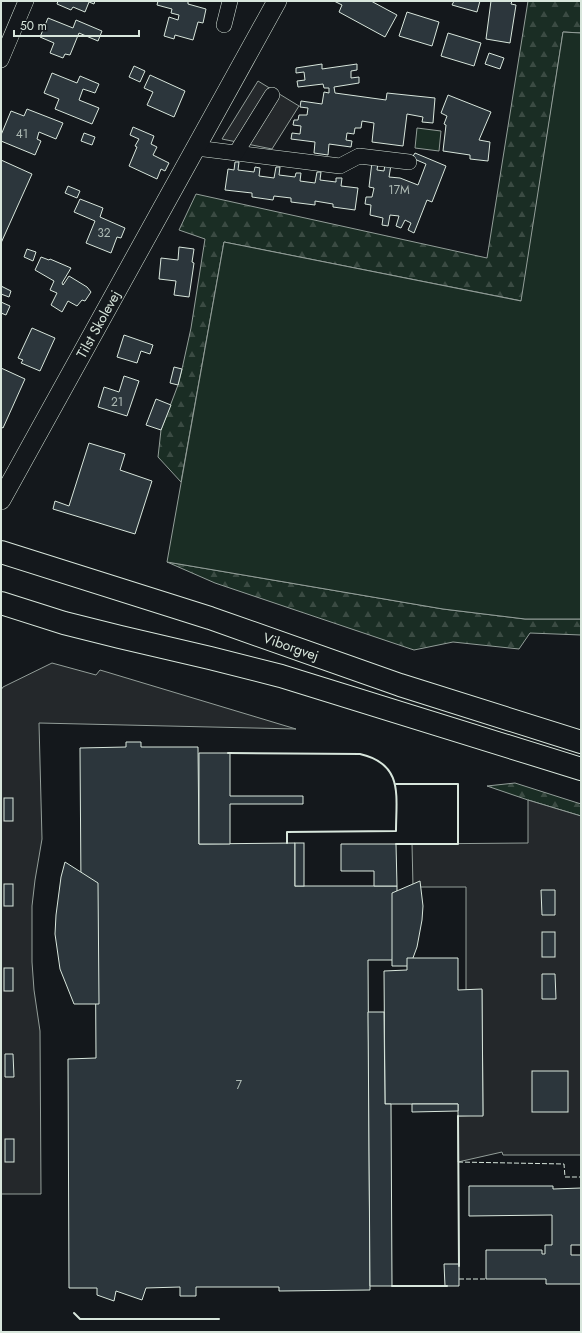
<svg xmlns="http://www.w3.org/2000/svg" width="582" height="1333" font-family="Jost,sans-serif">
<defs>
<pattern id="forest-firs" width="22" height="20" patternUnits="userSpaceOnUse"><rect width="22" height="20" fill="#1a2d24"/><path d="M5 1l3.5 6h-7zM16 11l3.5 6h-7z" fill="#3b4b43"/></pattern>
</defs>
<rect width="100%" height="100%" fill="#14181c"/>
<g fill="url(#forest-firs)" stroke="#939e99">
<path d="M 528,1 L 581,1 L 581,33 L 563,32 L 522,301 L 224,242 L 181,482 L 158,457 L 161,430 L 178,385 L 182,369 L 191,328 L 205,239 L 179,230 L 196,194 L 487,258 Z"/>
<path d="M 167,562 L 443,609 L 525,619 L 581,619 L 581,635 L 530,633 L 519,649 L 453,642 L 414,650 L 215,583 Z"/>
<path d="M 515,783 L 581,804 L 581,816 L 528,800 L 487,786 Z"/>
</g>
<g fill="#1a2d24" stroke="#939e99">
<path d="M 563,32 L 581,33 L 581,619 L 525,619 L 443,609 L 167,562 L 224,242 L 521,301 Z"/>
<path d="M 417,128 L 441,131 L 439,151 L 415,148 Z"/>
</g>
<g fill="#24282b" stroke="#939e99">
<path d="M 258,81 L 299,106 L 272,149 L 222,139 Z"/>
<path d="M 52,663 L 96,675 L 100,670 L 296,729 L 39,723 L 42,839 L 35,880 L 32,906 L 32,962 L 34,990 L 40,1031 L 41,1194 L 1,1194 L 1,690 L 3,687 Z"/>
<path d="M 528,800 L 581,816 L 581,1155 L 503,1155 L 502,1152 L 458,1162 L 458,1116 L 483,1115 L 482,990 L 466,990 L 466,887 L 413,887 L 412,844 L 528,843 Z"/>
</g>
<g fill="#2c363c" stroke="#d8e6dc">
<path d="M 58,1 L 95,1 L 94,4 L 89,2 L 85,12 L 73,7 L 71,10 L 57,4 Z"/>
<path d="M 158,1 L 188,1 L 188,4 L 206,9 L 203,23 L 198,22 L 193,40 L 175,35 L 174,39 L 164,36 L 169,17 L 178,20 L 179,15 L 171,13 L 172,9 L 157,5 Z"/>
<path d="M 334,1 L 371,1 L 397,15 L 385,37 L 339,12 L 342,5 Z"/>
<path d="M 454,1 L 480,1 L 477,12 L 452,5 Z"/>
<path d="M 491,1 L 512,1 L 511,4 L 516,5 L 510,43 L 486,39 Z"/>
<path d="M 407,12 L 439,22 L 432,46 L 399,36 Z"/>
<path d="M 48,18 L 73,28 L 76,20 L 102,31 L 98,41 L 79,33 L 70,55 L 65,54 L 63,58 L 50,53 L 54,43 L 40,37 Z"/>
<path d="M 448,33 L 481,43 L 474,66 L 441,56 Z"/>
<path d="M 489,53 L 504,58 L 500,69 L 485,64 Z"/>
<path d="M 322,64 L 322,69 L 357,64 L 357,70 L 351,71 L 351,78 L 359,77 L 359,83 L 334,87 L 335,93 L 386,100 L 387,93 L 435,98 L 433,123 L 422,122 L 423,117 L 407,114 L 403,146 L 372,142 L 374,123 L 362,121 L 361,128 L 355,128 L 354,134 L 347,133 L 346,140 L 352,141 L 351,147 L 329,144 L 328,155 L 314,153 L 315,142 L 291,139 L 292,133 L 300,134 L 301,126 L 293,125 L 294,120 L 298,120 L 299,115 L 307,115 L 308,108 L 300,107 L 301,101 L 322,104 L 324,92 L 329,93 L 329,88 L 324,88 L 323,84 L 298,87 L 297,81 L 305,80 L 304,72 L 296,73 L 296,68 Z"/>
<path d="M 134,66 L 145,71 L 140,82 L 129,77 Z"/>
<path d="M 52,73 L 77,83 L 80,76 L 99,84 L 95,93 L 83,89 L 79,100 L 99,108 L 92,124 L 55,109 L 59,99 L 44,93 Z"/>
<path d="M 150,75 L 185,91 L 174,117 L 147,105 L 153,92 L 144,88 Z"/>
<path d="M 448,95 L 491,112 L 479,140 L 490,142 L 488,161 L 470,159 L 470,155 L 443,151 L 446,125 L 444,124 L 447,116 L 441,113 Z"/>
<path d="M 27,109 L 63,123 L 56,139 L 39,132 L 37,139 L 41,141 L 35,155 L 1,141 L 1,135 L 11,111 L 24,116 Z"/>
<path d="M 133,127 L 154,136 L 151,144 L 157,147 L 153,155 L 169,163 L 165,171 L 161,169 L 157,179 L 129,166 L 137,147 L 135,146 L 139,139 L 130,135 Z"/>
<path d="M 84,133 L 95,137 L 92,145 L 81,141 Z"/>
<path d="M 415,153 L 446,166 L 432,202 L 427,200 L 414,233 L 408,230 L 411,223 L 405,220 L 401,228 L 396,226 L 399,216 L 390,215 L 388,226 L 382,225 L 383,218 L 370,215 L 371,205 L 365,204 L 366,197 L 372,197 L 374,188 L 369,187 L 372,162 L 378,163 L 377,170 L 384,171 L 385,164 L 391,165 L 389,177 L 400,178 L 418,185 L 426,164 L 412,158 Z"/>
<path d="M 1,160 L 32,174 L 1,243 Z"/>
<path d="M 235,162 L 239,162 L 238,170 L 254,172 L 255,167 L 260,168 L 259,176 L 274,178 L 276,167 L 280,167 L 279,175 L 295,177 L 296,173 L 301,173 L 300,181 L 315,183 L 317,172 L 321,172 L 320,180 L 336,182 L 336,178 L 342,178 L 341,186 L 358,188 L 355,210 L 333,207 L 333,204 L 315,201 L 315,205 L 291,202 L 291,198 L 274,196 L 273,200 L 252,197 L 252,193 L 225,190 L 228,169 L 234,170 Z"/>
<path d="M 68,186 L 80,191 L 77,198 L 65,193 Z"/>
<path d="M 80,199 L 103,208 L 100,217 L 125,228 L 121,238 L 117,237 L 111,253 L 86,243 L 95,221 L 74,212 Z"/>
<path d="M 179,247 L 194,249 L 192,262 L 194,263 L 189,297 L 174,295 L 176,281 L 159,279 L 161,258 L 178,260 Z"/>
<path d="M 27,249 L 36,252 L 33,261 L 24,257 Z"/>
<path d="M 41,257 L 49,260 L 50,259 L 71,268 L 62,283 L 63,285 L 69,276 L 87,287 L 91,292 L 85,301 L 82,300 L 77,306 L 68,301 L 62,312 L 51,305 L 57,293 L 50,290 L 54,281 L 35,270 Z"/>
<path d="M 1,286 L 11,291 L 9,297 L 1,294 Z"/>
<path d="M 1,302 L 10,306 L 6,315 L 1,313 Z"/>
<path d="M 32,328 L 55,338 L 40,371 L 21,363 L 23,360 L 18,358 Z"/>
<path d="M 124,335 L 153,345 L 150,354 L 141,351 L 137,363 L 117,357 Z"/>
<path d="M 174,367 L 182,369 L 178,385 L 170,383 Z"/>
<path d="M 1,368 L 25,379 L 3,428 L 1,427 Z"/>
<path d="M 124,376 L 139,381 L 127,416 L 98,407 L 104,387 L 119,392 Z"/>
<path d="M 156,399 L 171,405 L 161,430 L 146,425 Z"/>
<path d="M 89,443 L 125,454 L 120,470 L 152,481 L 135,534 L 53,509 L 55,501 L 69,506 Z"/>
<path d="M 126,742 L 141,742 L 141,747 L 198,747 L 199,844 L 295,843 L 295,886 L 397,886 L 397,960 L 368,960 L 370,1290 L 279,1291 L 279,1287 L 196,1287 L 196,1296 L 180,1296 L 180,1287 L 146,1288 L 142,1300 L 116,1291 L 114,1301 L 97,1295 L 97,1288 L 69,1288 L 68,1059 L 96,1058 L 95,887 L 81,888 L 80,748 L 126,747 Z"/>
<path d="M 199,753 L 230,753 L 230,796 L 303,796 L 303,804 L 230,804 L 230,844 L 199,844 Z"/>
<rect x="4" y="798" width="9" height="23"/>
<rect x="295" y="843" width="9" height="43"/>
<path d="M 341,844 L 396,844 L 397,886 L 374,886 L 374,871 L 341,871 Z"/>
<path d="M 65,862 L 98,883 L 99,1004 L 74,1004 L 60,969 L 55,934 L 56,915 L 61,877 Z"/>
<path d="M 420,881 L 423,906 L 422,920 L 417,947 L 410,966 L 392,966 L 392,893 Z"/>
<rect x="4" y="884" width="9" height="22"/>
<path d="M 541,890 L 555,890 L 555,915 L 542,915 Z"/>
<rect x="542" y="932" width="13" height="25"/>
<path d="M 407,958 L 458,958 L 458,990 L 482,989 L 483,1116 L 458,1116 L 458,1104 L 385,1104 L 384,971 L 407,970 Z"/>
<rect x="4" y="968" width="9" height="23"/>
<path d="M 542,974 L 555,974 L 556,999 L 542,999 Z"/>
<path d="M 368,1012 L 384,1012 L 385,1104 L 391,1104 L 392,1286 L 370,1286 Z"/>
<path d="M 5,1054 L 13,1054 L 14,1077 L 5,1077 Z"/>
<rect x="532" y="1071" width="36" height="41"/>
<path d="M 412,1104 L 458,1104 L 458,1111 L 412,1112 Z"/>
<rect x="5" y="1139" width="9" height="23"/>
<path d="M 469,1186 L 553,1186 L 553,1189 L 581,1188 L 581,1245 L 571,1245 L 571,1255 L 581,1255 L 581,1284 L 546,1284 L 546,1279 L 486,1279 L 486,1250 L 542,1250 L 542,1254 L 545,1254 L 545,1245 L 552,1245 L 552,1215 L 469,1216 Z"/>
<path d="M 444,1264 L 459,1264 L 459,1286 L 445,1286 Z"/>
</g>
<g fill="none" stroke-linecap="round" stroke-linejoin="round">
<defs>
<g id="minor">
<path d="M 224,25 L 230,1"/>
<path d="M 1,60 L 26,1"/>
<path d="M 196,148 L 340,166 L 359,156 L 409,162"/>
<path d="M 236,153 L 272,95"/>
</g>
<g id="tertiary">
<path id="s1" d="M 1,500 L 277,1"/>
</g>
<g id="primary">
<path id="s2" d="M 1,552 L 210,618 L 400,685 L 581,742"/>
<path d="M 1,603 L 64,623 L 120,637 L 210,658 L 281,676 L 581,769"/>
</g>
</defs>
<use href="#minor" stroke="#d8e6dc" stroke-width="16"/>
<use href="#tertiary" stroke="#d8e6dc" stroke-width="20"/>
<use href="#primary" stroke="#d8e6dc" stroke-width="24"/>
<use href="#minor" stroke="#14181c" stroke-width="15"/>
<use href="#tertiary" stroke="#14181c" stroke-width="19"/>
<use href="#primary" stroke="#14181c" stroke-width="22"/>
<g stroke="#d8e6dc" stroke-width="1" stroke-dasharray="5 2" stroke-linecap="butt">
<path d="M 458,1162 L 564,1164 L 565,1177 L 581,1177"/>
<path d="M 459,1279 L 486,1279"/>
</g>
<g stroke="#d8e6dc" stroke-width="2">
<path d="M 228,753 L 360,754 C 404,764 396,796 396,831 L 287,832 L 287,843"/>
<path d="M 396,784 L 458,784 L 458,844 L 396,844"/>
<path d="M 458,1116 L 459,1266"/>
<path d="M 392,1286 L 447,1286"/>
<path d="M 74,1313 L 80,1319 L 219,1319"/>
</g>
</g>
<g text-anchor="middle" stroke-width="3" stroke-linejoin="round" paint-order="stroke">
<g font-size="12" fill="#adbab4">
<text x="22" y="138">41</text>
<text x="399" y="194">17M</text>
<text x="104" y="237">32</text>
<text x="117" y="406">21</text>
<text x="239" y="1089">7</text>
</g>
<g font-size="14" fill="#d8e6dc" stroke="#14181c">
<text dy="5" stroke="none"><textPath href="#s1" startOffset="201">Tilst Skolevej</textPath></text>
<text dy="5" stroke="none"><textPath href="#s2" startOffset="305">Viborgvej</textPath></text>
</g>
</g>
<rect width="582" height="1333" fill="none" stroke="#d8e6dc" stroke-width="4"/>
<path d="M14 30v6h125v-6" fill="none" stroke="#d8e6dc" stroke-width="2"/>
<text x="20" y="30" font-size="12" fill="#d8e6dc" stroke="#14181c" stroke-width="3" paint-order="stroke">50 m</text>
</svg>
